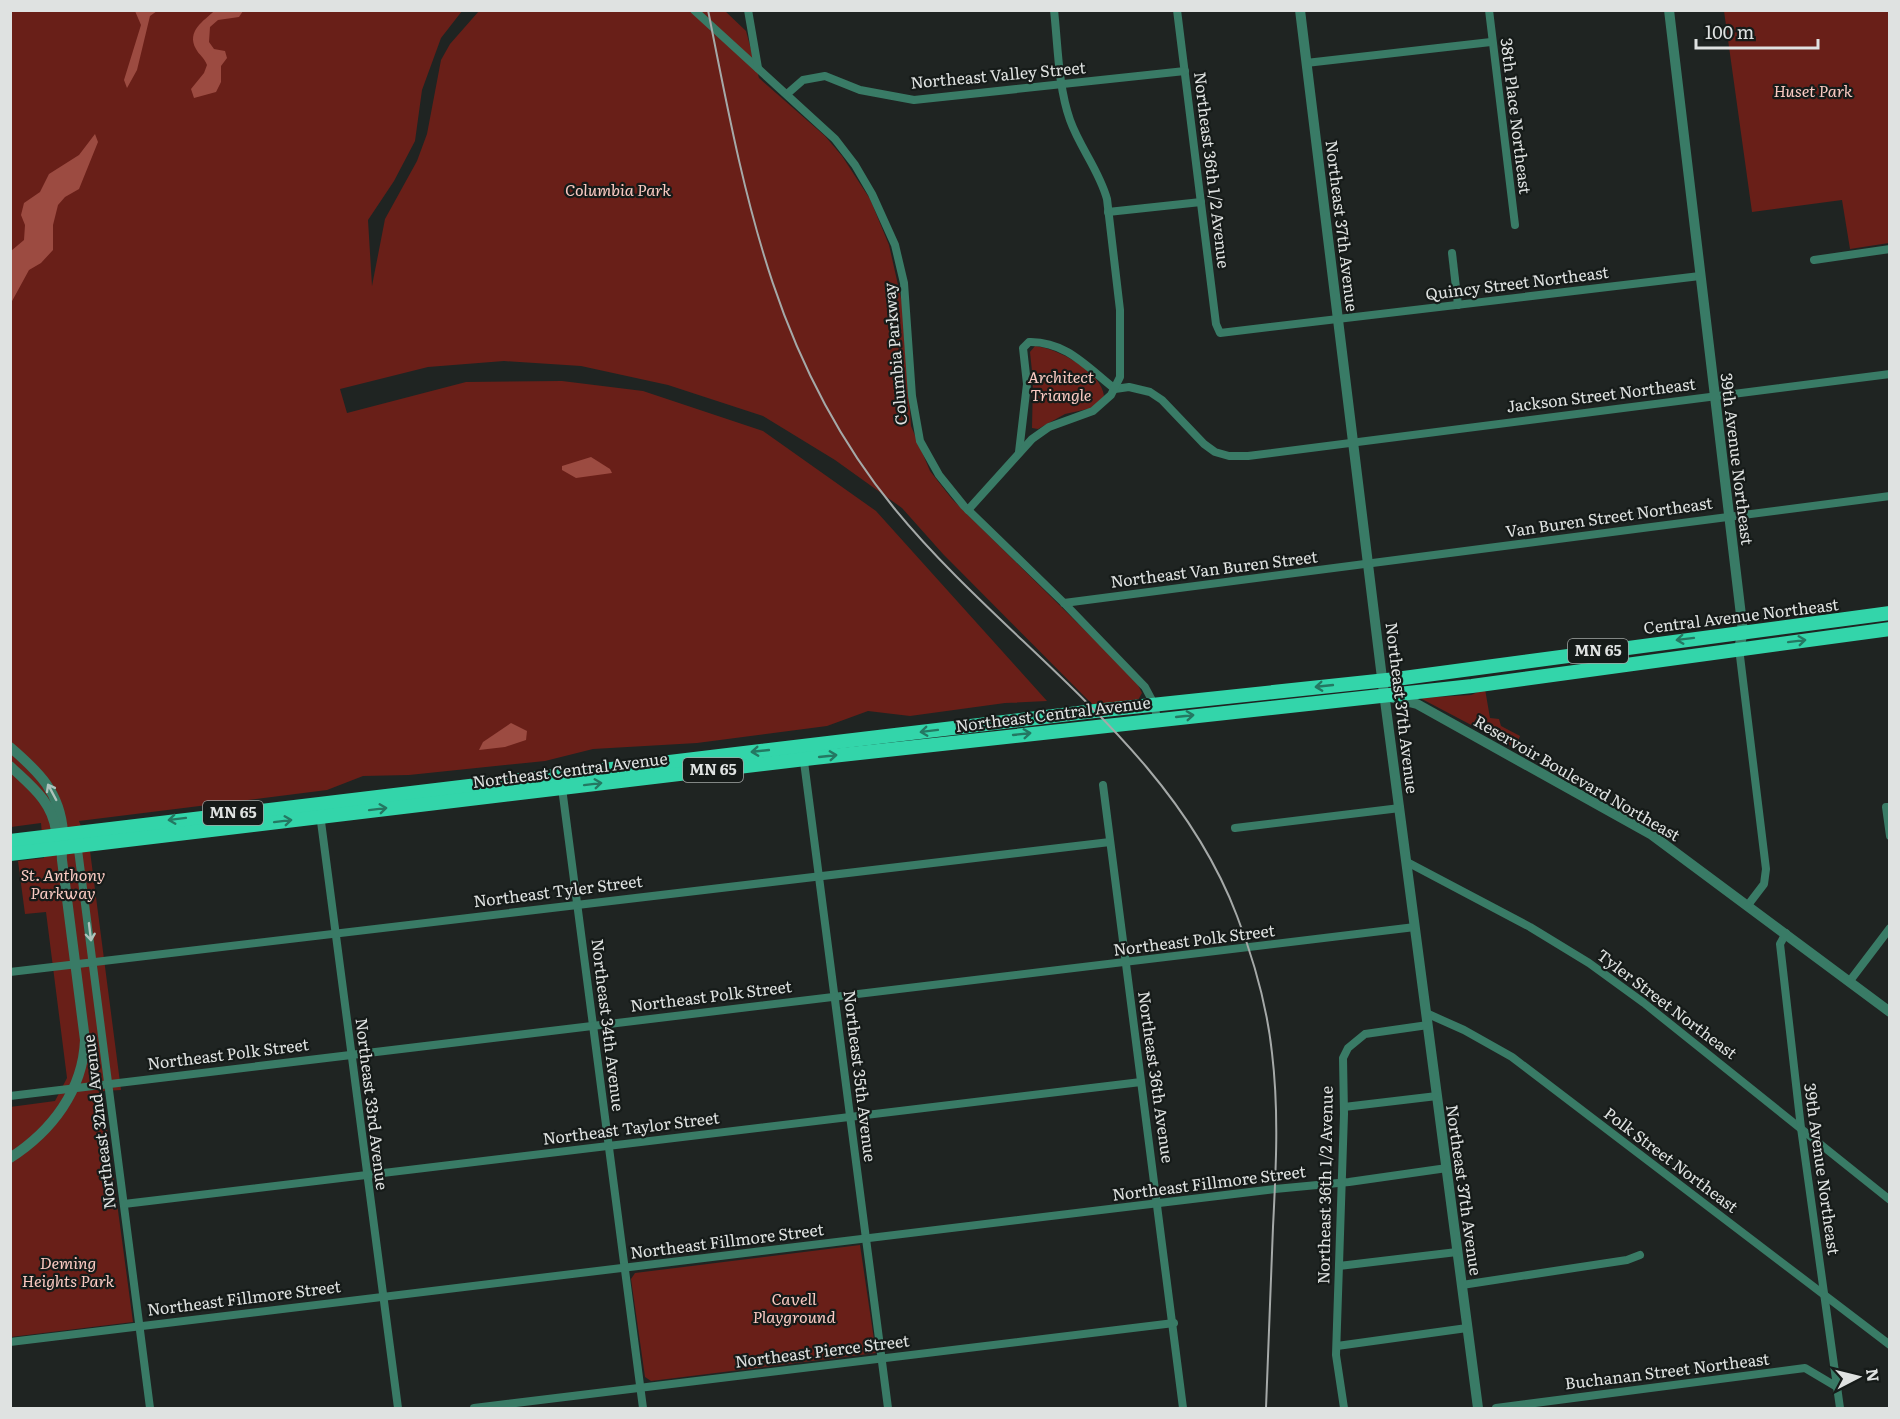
<svg xmlns="http://www.w3.org/2000/svg" width="1900" height="1419" font-family="Literata,serif">
<rect width="100%" height="100%" fill="#1f2422"/>
<g fill="#691f18">
<path d="M 11,11 L 462,11 L 441,38 L 422,90 L 415,141 L 394,181 L 368,220 L 372,286 L 385,219 L 417,161 L 427,134 L 441,60 L 450,44 L 479,11 L 725,11 L 746,31 L 759,78 L 825,136 L 842,156 L 870,199 L 889,245 L 903,307 L 911,426 L 930,471 L 952,499 L 1123,668 L 1138,685 L 1142,693 L 1137,702 L 1096,708 L 943,554 L 902,508 L 835,460 L 763,416 L 668,385 L 581,366 L 504,361 L 428,367 L 340,389 L 347,413 L 466,382 L 562,381 L 643,391 L 763,431 L 876,511 L 1047,701 L 1005,703 L 910,716 L 868,711 L 827,726 L 697,743 L 593,749 L 545,761 L 409,775 L 363,776 L 327,790 L 79,821 L 90,851 L 121,1090 L 102,1091 L 133,1322 L 11,1337 L 10,1107 L 55,1101 L 67,1078 L 46,912 L 25,914 L 18,861 L 44,858 L 41,823 L 11,827 Z"/>
<path d="M 1724,11 L 1889,11 L 1889,243 L 1850,249 L 1842,200 L 1752,212 Z"/>
<path d="M 1035,346 C 1057,348 1102,372 1104,396 L 1092,408 L 1065,414 L 1038,429 L 1032,428 L 1033,381 L 1030,352 Z"/>
<path d="M 1485,689 L 1490,718 L 1499,719 L 1501,726 L 1520,736 L 1516,746 L 1513,747 L 1420,698 L 1471,695 Z"/>
<path d="M 860,1245 L 876,1353 L 651,1381 L 645,1377 L 631,1279 L 635,1273 Z"/>
</g>
<g fill="#9c4b41">
<path d="M 135,11 L 157,11 L 150,16 L 137,70 L 127,88 L 124,80 L 141,25 Z"/>
<path d="M 214,11 L 243,11 L 239,17 L 218,20 L 210,27 L 209,42 L 214,49 L 225,51 L 227,58 L 221,66 L 221,82 L 216,92 L 194,98 L 191,89 L 204,73 L 207,65 C 204,57 199,55 196,49 C 186,31 204,21 214,11 Z"/>
<path d="M 95,134 L 98,142 L 79,189 L 65,197 L 58,205 L 53,225 L 53,250 L 41,263 L 29,270 L 11,303 L 11,251 L 24,240 L 25,225 L 21,215 L 24,203 L 40,192 L 49,174 L 79,155 Z"/>
<path d="M 591,457 L 610,469 L 612,473 L 576,478 L 562,470 L 562,466 Z"/>
<path d="M 511,723 L 527,731 L 526,740 L 505,747 L 479,750 L 483,742 Z"/>
</g>
<g fill="none" stroke-linecap="round" stroke-linejoin="round">
<g stroke="#397b66" stroke-width="8">
<path d="M 694,10 L 835,139 L 855,165 L 872,194 L 895,245 L 904,283 L 912,396 L 920,441 L 939,475 L 964,506 L 1064,603 L 1145,687 L 1154,704 L 1157,718"/>
<path d="M 748,10 L 758,68"/>
<path d="M 1177,10 L 1216,324 L 1220,333 L 1700,276"/>
<path d="M 1489,10 L 1515,225"/>
<path d="M 1306,63 L 1491,42"/>
<path d="M 787,94 L 803,80 L 825,76 L 860,90 L 914,100 L 1185,71"/>
<path d="M 1108,212 L 1201,202"/>
<path d="M 1452,253 L 1458,305"/>
<path d="M 1814,260 L 1890,249"/>
<path d="M 1019,452 L 1027,384 L 1023,348 L 1029,342 C 1066,341 1088,368 1115,389 L 1129,387 L 1150,392 L 1162,400 L 1204,444 L 1215,452 L 1229,456 L 1248,456 L 1890,374"/>
<path d="M 968,510 L 1032,439 L 1049,427 L 1093,411 L 1111,395 L 1120,377 L 1120,310 L 1107,199 C 1099,170 1080,148 1070,120 C 1058,86 1058,46 1054,10"/>
<path d="M 1064,603 L 1890,496"/>
<path d="M 1739,648 L 1766,869 L 1764,884 L 1748,905"/>
<path d="M 803,754 L 888,1408"/>
<path d="M 1103,785 L 1183,1408"/>
<path d="M 562,788 L 643,1408"/>
<path d="M 1890,807 L 1886,807 L 1890,836"/>
<path d="M 320,814 L 398,1408"/>
<path d="M 1235,828 L 1400,808"/>
<path d="M 77,842 L 150,1408"/>
<path d="M 1407,862 L 1530,927 L 1589,963 L 1644,1003 L 1890,1200"/>
<path d="M 1786,933 L 1780,944 L 1801,1128 L 1840,1408"/>
<path d="M 10,972 L 1110,842"/>
<path d="M 1849,982 L 1890,928"/>
<path d="M 1426,1013 L 1464,1030 L 1512,1057 L 1890,1345"/>
<path d="M 10,1096 L 1415,927"/>
<path d="M 1344,1107 L 1437,1096"/>
<path d="M 124,1204 L 1141,1082"/>
<path d="M 1339,1266 L 1457,1252"/>
<path d="M 1462,1285 L 1627,1260 L 1640,1255"/>
<path d="M 10,1342 L 1275,1189 L 1349,1182 L 1447,1168"/>
<path d="M 1337,1346 L 1467,1328"/>
<path d="M 474,1408 L 1174,1323"/>
<path d="M 1344,1408 L 1336,1355 L 1344,1114 L 1343,1058 L 1348,1048 L 1365,1034 L 1428,1025"/>
<path d="M 1496,1408 L 1805,1368 L 1837,1387"/>
</g>
<g stroke="#397b66" stroke-width="10">
<path d="M 1300,10 L 1381,670 L 1478,1408"/>
<path d="M 1669,10 L 1743,632 L 1739,648"/>
<path d="M 1389,697 L 1417,704 L 1652,835 L 1890,1012"/>
<path d="M 10,747 C 39,772 60,792 63,832 C 64,841 61,850 62,860 L 85,1040 C 83,1090 52,1131 10,1158"/>
<path d="M 10,766 C 31,786 52,801 56,831"/>
</g>
<g stroke="#33d5aa" stroke-width="14">
<path d="M 10,841 L 1095,711 L 1396,679 L 1890,613"/>
<path d="M 10,854 L 814,758 L 1472,686 L 1890,629"/>
</g>
<path stroke="#a5a9a8" stroke-width="2" d="M 708,10 C 744,192 773,360 894,508 C 1006,645 1172,744 1237,916 C 1254,960 1267,1006 1272,1053 C 1279,1111 1276,1169 1273,1227 C 1271,1287 1268,1348 1266,1408"/>
</g>
<defs><path id="oneway-shaft" d="M-6 0H5M1.5-3L5.5 0L1.5 3" fill="none" stroke-width="1.6" stroke-linecap="round" stroke-linejoin="round" transform="scale(1.5)"/></defs>
<g stroke="#247862">
<use href="#oneway-shaft" transform="translate(1685 639) rotate(173)"/>
<use href="#oneway-shaft" transform="translate(1797 641) rotate(-7)"/>
<use href="#oneway-shaft" transform="translate(1324 686) rotate(174)"/>
<use href="#oneway-shaft" transform="translate(1185 716) rotate(-6)"/>
<use href="#oneway-shaft" transform="translate(929 731) rotate(173)"/>
<use href="#oneway-shaft" transform="translate(1022 734) rotate(-6)"/>
<use href="#oneway-shaft" transform="translate(760 751) rotate(174)"/>
<use href="#oneway-shaft" transform="translate(828 756) rotate(-6)"/>
<use href="#oneway-shaft" transform="translate(593 784) rotate(-7)"/>
<use href="#oneway-shaft" transform="translate(378 809) rotate(-7)"/>
<use href="#oneway-shaft" transform="translate(177 819) rotate(173)"/>
<use href="#oneway-shaft" transform="translate(283 821) rotate(-7)"/>
</g>
<g stroke="#adc3bc">
<use href="#oneway-shaft" transform="translate(52 792) rotate(-118)"/>
<use href="#oneway-shaft" transform="translate(90 932) rotate(83)"/>
</g>
<g text-anchor="middle" stroke-width="4.5" stroke-linejoin="round" paint-order="stroke">
<g fill="#161b19" stroke="#a3a6a5" stroke-width="1.5">
<rect x="1568" y="639" width="60" height="24" rx="4.5"/>
<rect x="683" y="758" width="60" height="24" rx="4.5"/>
<rect x="203" y="801" width="60" height="24" rx="4.5"/>
</g>
<g font-size="15" font-weight="bold" fill="#dfe2e1">
<text x="1598" y="656">MN 65</text>
<text x="713" y="775">MN 65</text>
<text x="233" y="818">MN 65</text>
</g>
<g font-size="16" fill="#dfe2e1" stroke="#161b19">
<text transform="translate(998 75) rotate(-5)" y="6">Northeast Valley Street</text>
<text transform="translate(1516 116) rotate(83)" y="6">38th Place Northeast</text>
<text transform="translate(1212 170) rotate(83)" y="6">Northeast 36th 1/2 Avenue</text>
<text transform="translate(1342 226) rotate(83)" y="6">Northeast 37th Avenue</text>
<text transform="translate(1517 283) rotate(-7)" y="6">Quincy Street Northeast</text>
<text transform="translate(895 354) rotate(-95)" y="6">Columbia Parkway</text>
<text transform="translate(1601 395) rotate(-7)" y="6">Jackson Street Northeast</text>
<text transform="translate(1737 459) rotate(83)" y="6">39th Avenue Northeast</text>
<text transform="translate(1609 517) rotate(-8)" y="6">Van Buren Street Northeast</text>
<text transform="translate(1214 569) rotate(-7)" y="6">Northeast Van Buren Street</text>
<text transform="translate(1741 616) rotate(-7)" y="6">Central Avenue Northeast</text>
<text transform="translate(1402 708) rotate(83)" y="6">Northeast 37th Avenue</text>
<text transform="translate(1053 714) rotate(-7)" y="6">Northeast Central Avenue</text>
<text transform="translate(570 770) rotate(-7)" y="6">Northeast Central Avenue</text>
<text transform="translate(1577 778) rotate(30)" y="6">Reservoir Boulevard Northeast</text>
<text transform="translate(558 891) rotate(-7)" y="6">Northeast Tyler Street</text>
<text transform="translate(1194 940) rotate(-7)" y="6">Northeast Polk Street</text>
<text transform="translate(711 996) rotate(-7)" y="6">Northeast Polk Street</text>
<text transform="translate(1667 1004) rotate(37)" y="6">Tyler Street Northeast</text>
<text transform="translate(608 1025) rotate(83)" y="6">Northeast 34th Avenue</text>
<text transform="translate(228 1054) rotate(-7)" y="6">Northeast Polk Street</text>
<text transform="translate(860 1076) rotate(83)" y="6">Northeast 35th Avenue</text>
<text transform="translate(1156 1077) rotate(82)" y="6">Northeast 36th Avenue</text>
<text transform="translate(372 1104) rotate(83)" y="6">Northeast 33rd Avenue</text>
<text transform="translate(99 1122) rotate(-97)" y="6">Northeast 32nd Avenue</text>
<text transform="translate(631 1128) rotate(-7)" y="6">Northeast Taylor Street</text>
<text transform="translate(1671 1160) rotate(37)" y="6">Polk Street Northeast</text>
<text transform="translate(1822 1169) rotate(82)" y="6">39th Avenue Northeast</text>
<text transform="translate(1209 1183) rotate(-7)" y="6">Northeast Fillmore Street</text>
<text transform="translate(1325 1185) rotate(-89)" y="6">Northeast 36th 1/2 Avenue</text>
<text transform="translate(1464 1190) rotate(82)" y="6">Northeast 37th Avenue</text>
<text transform="translate(727 1241) rotate(-7)" y="6">Northeast Fillmore Street</text>
<text transform="translate(244 1298) rotate(-7)" y="6">Northeast Fillmore Street</text>
<text transform="translate(822 1351) rotate(-7)" y="6">Northeast Pierce Street</text>
<text transform="translate(1667 1371) rotate(-7)" y="6">Buchanan Street Northeast</text>
</g>
<g font-size="16" font-style="italic" fill="#facac2" stroke="#161b19">
<text x="1813" y="97">Huset Park</text>
<text x="618" y="196">Columbia Park</text>
<text x="1061" y="383">Architect<tspan x="1061" dy="18">Triangle</tspan></text>
<text x="63" y="881">St. Anthony<tspan x="63" dy="18">Parkway</tspan></text>
<text x="68" y="1269">Deming<tspan x="68" dy="18">Heights Park</tspan></text>
<text x="794" y="1305">Cavell<tspan x="794" dy="18">Playground</tspan></text>
</g>
</g>
<rect width="1900" height="1419" fill="none" stroke="#dfe2e1" stroke-width="24"/>
<g transform="translate(1858 1377) rotate(83)" stroke="#161b19" stroke-width="4.5" paint-order="stroke">
<path d="M0-4.5L10 22L0 15L-10 22Z" fill="#dfe2e1"/>
<text y="-9" font-size="16" font-weight="bold" text-anchor="middle" fill="#dfe2e1">N</text>
</g>
<path d="M1696 39v9h122v-9" fill="none" stroke="#dfe2e1" stroke-width="3"/>
<text x="1705" y="39" font-size="18" fill="#dfe2e1" stroke="#161b19" stroke-width="4.5" paint-order="stroke">100 m</text>
</svg>
